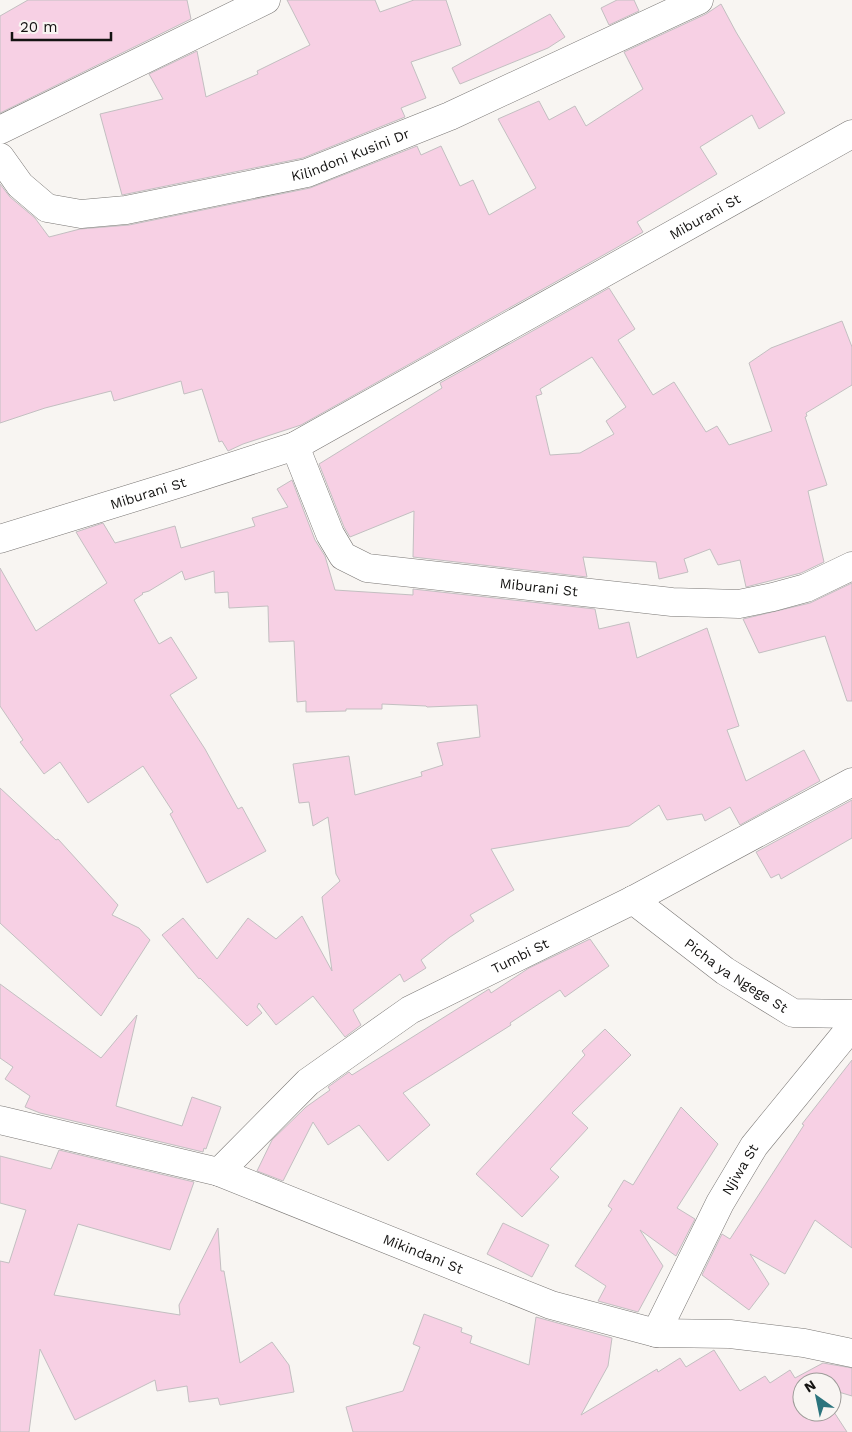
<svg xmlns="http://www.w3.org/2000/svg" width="852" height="1432" font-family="'Work Sans',sans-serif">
<rect width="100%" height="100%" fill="#f8f5f2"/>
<g fill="#f7d0e4" stroke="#c3bfc1" fill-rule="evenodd">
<path d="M 28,0 L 187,0 L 191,19 L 0,113 L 0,16 Z"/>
<path d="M 287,0 L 375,0 L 380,12 L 414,0 L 446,0 L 461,45 L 411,62 L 426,98 L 401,108 L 405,117 L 303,158 L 122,195 L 100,114 L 163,99 L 149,74 L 197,51 L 206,97 L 258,74 L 257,71 L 310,45 Z"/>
<path d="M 617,0 L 634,0 L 639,11 L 609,25 L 601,8 Z"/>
<path d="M 721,4 L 736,32 L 785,113 L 759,129 L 752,115 L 700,147 L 717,174 L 637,222 L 643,232 L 616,248 L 301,425 L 243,444 L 228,451 L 222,441 L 219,442 L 202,389 L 184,394 L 181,381 L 114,401 L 111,391 L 45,408 L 0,423 L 0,184 L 10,197 L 35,218 L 49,237 L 80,229 L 129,225 L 310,188 L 417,146 L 421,155 L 441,146 L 460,186 L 473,180 L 489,215 L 536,188 L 498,119 L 539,101 L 549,120 L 575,106 L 586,126 L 643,89 L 624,52 L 706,14 Z"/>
<path d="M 550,14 L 565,37 L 548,48 L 460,84 L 452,68 Z"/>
<path d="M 609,288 L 635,329 L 618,340 L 653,395 L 674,382 L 706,432 L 717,426 L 729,445 L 772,431 L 749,363 L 771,348 L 842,321 L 852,347 L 852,385 L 806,413 L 807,416 L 805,417 L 827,485 L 808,491 L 824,562 L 801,573 L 746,587 L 740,560 L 718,565 L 710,549 L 684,559 L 688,572 L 659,579 L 656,562 L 583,557 L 587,577 L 413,557 L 414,511 L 350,537 L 344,527 L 319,464 L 442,388 L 440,383 ZM 592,357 L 626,407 L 606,421 L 614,434 L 580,453 L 550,455 L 536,396 L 542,394 L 540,389 Z"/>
<path d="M 292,480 L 315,540 L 325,556 L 335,590 L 413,595 L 413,589 L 595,609 L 599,629 L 629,622 L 637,658 L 707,628 L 739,726 L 727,730 L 746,781 L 804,750 L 820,781 L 740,825 L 730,807 L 705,821 L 702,814 L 667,820 L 659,805 L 629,826 L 491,849 L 514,890 L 470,915 L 474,921 L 450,937 L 421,960 L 426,968 L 404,982 L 400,974 L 353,1010 L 361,1025 L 345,1037 L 313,996 L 276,1025 L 259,1003 L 257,1007 L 262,1013 L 247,1026 L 200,978 L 199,979 L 162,935 L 183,918 L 217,959 L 248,918 L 276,939 L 302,916 L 332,971 L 322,897 L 340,881 L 336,874 L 328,817 L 313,826 L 309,802 L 299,803 L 293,764 L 349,756 L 355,795 L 422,776 L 421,772 L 443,765 L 437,743 L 480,737 L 477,705 L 427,707 L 426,706 L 382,704 L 382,709 L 346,709 L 346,711 L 306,712 L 306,701 L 297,702 L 294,641 L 269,642 L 268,606 L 229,608 L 228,592 L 215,593 L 214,571 L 185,580 L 182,571 L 149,591 L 142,593 L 143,594 L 134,600 L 159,644 L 171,637 L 197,678 L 170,695 L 205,749 L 238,809 L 242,807 L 266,851 L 207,883 L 170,814 L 173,812 L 143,766 L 88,803 L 60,762 L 44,774 L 20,742 L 23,740 L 0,706 L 0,568 L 36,631 L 107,583 L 76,532 L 103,523 L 115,543 L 175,526 L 181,548 L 255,526 L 252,518 L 288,507 L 277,489 Z"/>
<path d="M 852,583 L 852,701 L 847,701 L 825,636 L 759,653 L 743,619 L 810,603 Z"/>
<path d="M 0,788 L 56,840 L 58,839 L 118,905 L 112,915 L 139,928 L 150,940 L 101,1016 L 0,923 Z"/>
<path d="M 852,800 L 852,838 L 781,879 L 779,874 L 771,878 L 756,852 Z"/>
<path d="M 590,939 L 609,966 L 565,997 L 560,990 L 510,1023 L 511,1025 L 403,1093 L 430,1125 L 388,1161 L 359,1125 L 328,1145 L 313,1122 L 283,1181 L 257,1171 L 272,1140 L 306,1107 L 330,1090 L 328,1087 L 349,1072 L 352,1075 L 489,989 L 491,993 L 529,968 Z"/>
<path d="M 0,984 L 101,1058 L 137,1015 L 116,1106 L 182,1126 L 192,1097 L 221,1107 L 206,1149 L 204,1148 L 203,1152 L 40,1113 L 25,1107 L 30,1096 L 5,1079 L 13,1067 L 0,1058 Z"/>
<path d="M 605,1029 L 631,1055 L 572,1113 L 588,1128 L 550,1169 L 559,1177 L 522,1217 L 476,1174 L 585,1055 L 582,1051 Z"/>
<path d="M 852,1060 L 852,1248 L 815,1220 L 785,1274 L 750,1254 L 769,1284 L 749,1310 L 702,1275 L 722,1234 L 730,1239 L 804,1125 L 802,1124 Z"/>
<path d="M 681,1107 L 718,1144 L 677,1208 L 695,1219 L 676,1256 L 640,1230 L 663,1266 L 638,1312 L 598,1301 L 606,1286 L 575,1266 L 612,1209 L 608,1206 L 624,1180 L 633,1185 Z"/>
<path d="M 59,1150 L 194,1182 L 170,1250 L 78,1224 L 54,1295 L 180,1315 L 179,1305 L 218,1228 L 221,1271 L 224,1271 L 240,1363 L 272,1342 L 289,1365 L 294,1392 L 220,1405 L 218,1398 L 189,1402 L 187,1386 L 157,1391 L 155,1380 L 75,1420 L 40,1349 L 29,1432 L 0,1432 L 0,1261 L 9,1263 L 26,1210 L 0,1203 L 0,1156 L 51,1169 Z"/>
<path d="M 503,1223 L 549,1245 L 532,1277 L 487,1254 Z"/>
<path d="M 424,1314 L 462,1328 L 461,1332 L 472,1336 L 470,1343 L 529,1365 L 536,1317 L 612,1338 L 608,1366 L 581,1415 L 657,1369 L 658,1372 L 680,1358 L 686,1367 L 714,1350 L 740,1391 L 765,1376 L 770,1383 L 790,1370 L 795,1378 L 823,1363 L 852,1368 L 852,1396 L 832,1390 L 832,1382 L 802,1382 L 802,1412 L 832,1412 L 832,1409 L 847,1432 L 353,1432 L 346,1407 L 403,1391 L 420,1347 L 413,1344 Z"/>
</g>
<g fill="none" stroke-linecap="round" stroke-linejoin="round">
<defs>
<g id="minor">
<path d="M 0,130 L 266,0"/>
<path id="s1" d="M 0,157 L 20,185 L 47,208 L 81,214 L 126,210 L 307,173 L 450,116 L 699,0"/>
<path id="s2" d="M 295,446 L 330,534 L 343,556 L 367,568 L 672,602 L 739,604 L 773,597 L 806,588 L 852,566"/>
<path id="s3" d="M 0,539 L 184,482 L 295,446 L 852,134"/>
<path id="s4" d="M 633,900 L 725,971 L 793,1013 L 852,1014"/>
<path id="s5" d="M 0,1120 L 219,1172 L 551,1305 L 656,1333 L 730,1334 L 804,1343 L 852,1353"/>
<path id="s6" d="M 219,1172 L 308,1082 L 410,1010 L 633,900 L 852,782"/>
<path id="s7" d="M 656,1333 L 720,1203 L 754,1146 L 852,1026"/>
</g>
</defs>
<use href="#minor" stroke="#7a7775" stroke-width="29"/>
<use href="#minor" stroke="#fff" stroke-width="28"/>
</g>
<g text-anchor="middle" stroke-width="4" stroke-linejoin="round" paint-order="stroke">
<g font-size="14" fill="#141312" stroke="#f8f5f2">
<text dy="5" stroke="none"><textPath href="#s1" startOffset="381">Kilindoni Kusini Dr</textPath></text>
<text dy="5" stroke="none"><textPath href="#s3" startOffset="779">Miburani St</textPath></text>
<text dy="5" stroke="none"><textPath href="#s3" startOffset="155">Miburani St</textPath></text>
<text dy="5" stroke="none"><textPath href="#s2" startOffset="320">Miburani St</textPath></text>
<text dy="5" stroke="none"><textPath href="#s6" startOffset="374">Tumbi St</textPath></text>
<text dy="5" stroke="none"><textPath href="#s4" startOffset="128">Picha ya Ngege St</textPath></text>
<text dy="5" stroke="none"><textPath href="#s7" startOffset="184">Njiwa St</textPath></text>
<text dy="5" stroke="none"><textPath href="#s5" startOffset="445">Mikindani St</textPath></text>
</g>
</g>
<g transform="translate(817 1397) rotate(327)"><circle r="24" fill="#f8f5f2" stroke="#9d9b98"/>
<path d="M0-4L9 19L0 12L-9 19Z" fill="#2b747d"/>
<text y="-8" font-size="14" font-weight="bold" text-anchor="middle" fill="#141312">N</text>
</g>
<path d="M12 32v8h99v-8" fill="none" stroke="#141312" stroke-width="2.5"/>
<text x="20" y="32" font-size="15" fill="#141312" stroke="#f8f5f2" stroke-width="4" paint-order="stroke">20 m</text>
</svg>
